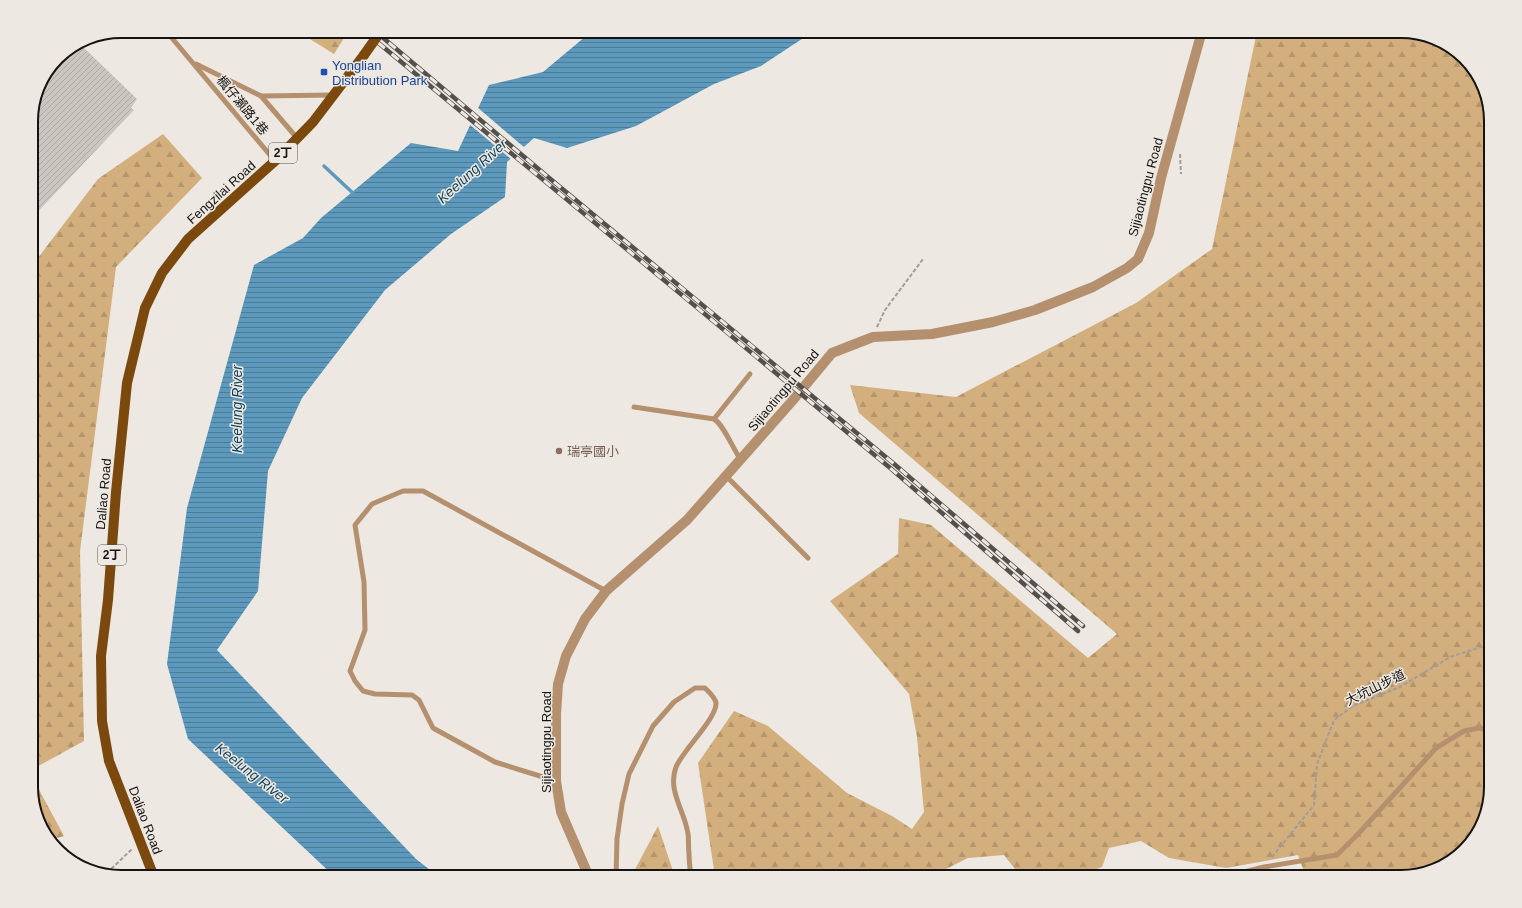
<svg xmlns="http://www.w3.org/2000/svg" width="1522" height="908" font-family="Helvetica,'Noto Sans TC',sans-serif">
<defs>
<pattern id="forest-firs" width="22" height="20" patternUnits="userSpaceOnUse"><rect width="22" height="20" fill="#d4af7e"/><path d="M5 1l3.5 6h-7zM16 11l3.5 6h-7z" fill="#b5966c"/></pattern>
<pattern id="water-rules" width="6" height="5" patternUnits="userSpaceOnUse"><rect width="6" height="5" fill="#5d99bc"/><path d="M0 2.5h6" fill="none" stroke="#4c7c97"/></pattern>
<pattern id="building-hatch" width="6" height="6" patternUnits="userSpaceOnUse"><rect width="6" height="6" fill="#ccc6c0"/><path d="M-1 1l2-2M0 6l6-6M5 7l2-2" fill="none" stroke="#aea9a4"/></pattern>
</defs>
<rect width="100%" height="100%" fill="#ede8e1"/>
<g fill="url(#forest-firs)">
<path d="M 297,31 L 335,31 L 344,38 L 334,54 Z"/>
<path d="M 1257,31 L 1401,31 L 1446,43 L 1479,76 L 1491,116 L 1491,787 L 1479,832 L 1446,865 L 1401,877 L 1306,877 L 1298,855 L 1226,868 L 1169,858 L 1141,841 L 1109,848 L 1102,867 L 1082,874 L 1077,877 L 1021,877 L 1004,855 L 968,858 L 930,877 L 715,877 L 698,763 L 734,711 L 768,726 L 847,793 L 892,816 L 912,829 L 924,812 L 917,737 L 909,694 L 830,601 L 898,554 L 899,518 L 931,525 L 1088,658 L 1117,634 L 859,413 L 850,385 L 956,397 L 1136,303 L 1212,249 Z"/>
<path d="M 163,134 L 202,178 L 116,267 L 80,551 L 84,741 L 31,770 L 31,267 L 98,179 Z"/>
<path d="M 31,775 L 64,836 L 51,840 L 43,832 L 31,792 Z"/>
<path d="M 658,826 L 675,877 L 631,877 Z"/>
</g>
<path fill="url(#water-rules)" d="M 592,31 L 814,31 L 761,66 L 714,84 L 636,126 L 567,148 L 534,138 L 507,162 L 505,197 L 451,234 L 385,290 L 302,398 L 268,471 L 258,591 L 217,650 L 416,859 L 439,877 L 335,877 L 188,739 L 167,664 L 187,508 L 254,265 L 303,238 L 321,218 L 411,143 L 458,151 L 489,85 L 543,72 Z"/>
<path fill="#ede8e1" d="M 477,107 L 525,148 L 512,160 L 469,124 Z"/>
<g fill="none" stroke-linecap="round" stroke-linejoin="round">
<path stroke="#5d99bc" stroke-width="3.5" d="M 324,166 L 355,195"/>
</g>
<path fill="url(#building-hatch)" d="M 79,43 L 137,99 L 131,108 L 134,110 L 31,219 L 31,116 L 38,86 L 58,57 Z"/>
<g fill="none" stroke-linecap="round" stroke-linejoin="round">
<g stroke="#a19d98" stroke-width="2" stroke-dasharray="4 2" stroke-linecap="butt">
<path d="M 1180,154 L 1181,174"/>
<path d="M 877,327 L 885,310 L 923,259"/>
<path d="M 1272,857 L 1314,805 L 1317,764 L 1334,720 L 1353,706 L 1400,687 L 1450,657 L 1491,644"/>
<path d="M 107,873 L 132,849"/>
</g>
<g stroke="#b5906f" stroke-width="5">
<path d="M 166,31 L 275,161"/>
<path d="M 196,64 L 261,96 L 333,95"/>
<path d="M 261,96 L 297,138"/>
<path d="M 634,407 L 714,419 C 724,425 733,449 741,460"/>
<path d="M 714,419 L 750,374"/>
<path d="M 727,477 L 808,558"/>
<path d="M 556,781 L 495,762 L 433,728 L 419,700 L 412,695 L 375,694 L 363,691 L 355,681 L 350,671 L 365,630 L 364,582 L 355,525 L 372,504 L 403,491 L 423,491 L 606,591"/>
<path d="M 616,877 L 617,839 L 622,804 L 629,774 L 653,726 L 674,702 L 695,688 L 705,688 C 709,692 715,697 716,703 C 717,718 683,750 676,767 C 667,791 685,811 688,834 C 689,840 688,847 689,853 C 689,861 690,869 691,877"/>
<path d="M 1224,877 L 1264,867 L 1337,855 L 1359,833 L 1436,748 L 1464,731 L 1479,728 L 1491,730"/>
</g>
<path stroke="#b5906f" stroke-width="10" d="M 589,877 L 561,812 L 556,781 L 556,714 L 558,684 L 566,656 L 585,619 L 606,591 L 687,520 L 793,400 L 832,353 L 873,337 L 932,334 L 993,322 L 1035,310 L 1093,287 L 1127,268 L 1138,259 L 1149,233 L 1161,178 L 1202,31"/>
<path stroke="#7b490e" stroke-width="10" d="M 154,877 L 109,761 L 102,721 L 101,656 L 108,600 L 116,492 L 127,383 L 145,308 L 162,273 L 188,239 L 275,161 L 313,122 L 364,55"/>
<defs>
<g id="rail">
<path d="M 364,31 L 889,467 L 1078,631"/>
<path d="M 375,31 L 548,177 L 893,463 L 1083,626"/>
</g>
</defs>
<use href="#rail" stroke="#54514d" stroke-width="4.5"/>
<use href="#rail" stroke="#ede8e1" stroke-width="3" stroke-dasharray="9" stroke-linecap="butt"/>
<path stroke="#7b490e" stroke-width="10" d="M 364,55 L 381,31"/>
</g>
<rect fill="#1a4fb4" stroke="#ede8e1" stroke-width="1.5" x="320" y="68" width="8" height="8" rx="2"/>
<circle fill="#8d6e63" stroke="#ede8e1" stroke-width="1.5" cx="559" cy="451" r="4"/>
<g text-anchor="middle" stroke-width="3" stroke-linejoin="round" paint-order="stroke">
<g fill="#ede8e1" stroke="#565450" stroke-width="1">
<rect x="269" y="143" width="28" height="20" rx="3"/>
<rect x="98" y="545" width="28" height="20" rx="3"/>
</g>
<g font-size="12" font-weight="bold" fill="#161412">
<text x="283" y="157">2丁</text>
<text x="112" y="559">2丁</text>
</g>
<g font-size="13" fill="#164399" stroke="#ede8e1" text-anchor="start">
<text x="332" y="70">Yonglian<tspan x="332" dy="15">Distribution Park</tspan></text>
</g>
<g font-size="13" fill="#161412" stroke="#ede8e1">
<text transform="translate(243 105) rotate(50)" y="5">楓仔瀨路1巷</text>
<text transform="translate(1145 187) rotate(-75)" y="5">Sijiaotingpu Road</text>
<text transform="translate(221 192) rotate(-42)" y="5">Fengzilai Road</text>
<text transform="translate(783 390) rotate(-50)" y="5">Sijiaotingpu Road</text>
<text transform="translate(103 494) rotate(-85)" y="5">Daliao Road</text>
<text transform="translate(1375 687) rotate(-26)" y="5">大坑山步道</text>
<text transform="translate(546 742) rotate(-90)" y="5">Sijiaotingpu Road</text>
<text transform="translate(146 820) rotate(69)" y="5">Daliao Road</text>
</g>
<g font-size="13" fill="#785e54" stroke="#ede8e1" text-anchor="start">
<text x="567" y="456">瑞亭國小</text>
</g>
<g font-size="14" font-style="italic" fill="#0d3f58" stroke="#ede8e1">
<text transform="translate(472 171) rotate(-42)" y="5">Keelung River</text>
<text transform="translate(237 409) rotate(-90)" y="5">Keelung River</text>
<text transform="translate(252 773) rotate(38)" y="5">Keelung River</text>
</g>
</g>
<path d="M0 0H1522V908H0ZM121 38H1401A83 83 0 0 1 1484 121V787A83 83 0 0 1 1401 870H121A83 83 0 0 1 38 787V121A83 83 0 0 1 121 38Z" fill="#ede8e1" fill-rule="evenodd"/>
<path fill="none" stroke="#161412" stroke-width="2" d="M121 38H1401A83 83 0 0 1 1484 121V787A83 83 0 0 1 1401 870H121A83 83 0 0 1 38 787V121A83 83 0 0 1 121 38Z"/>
</svg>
